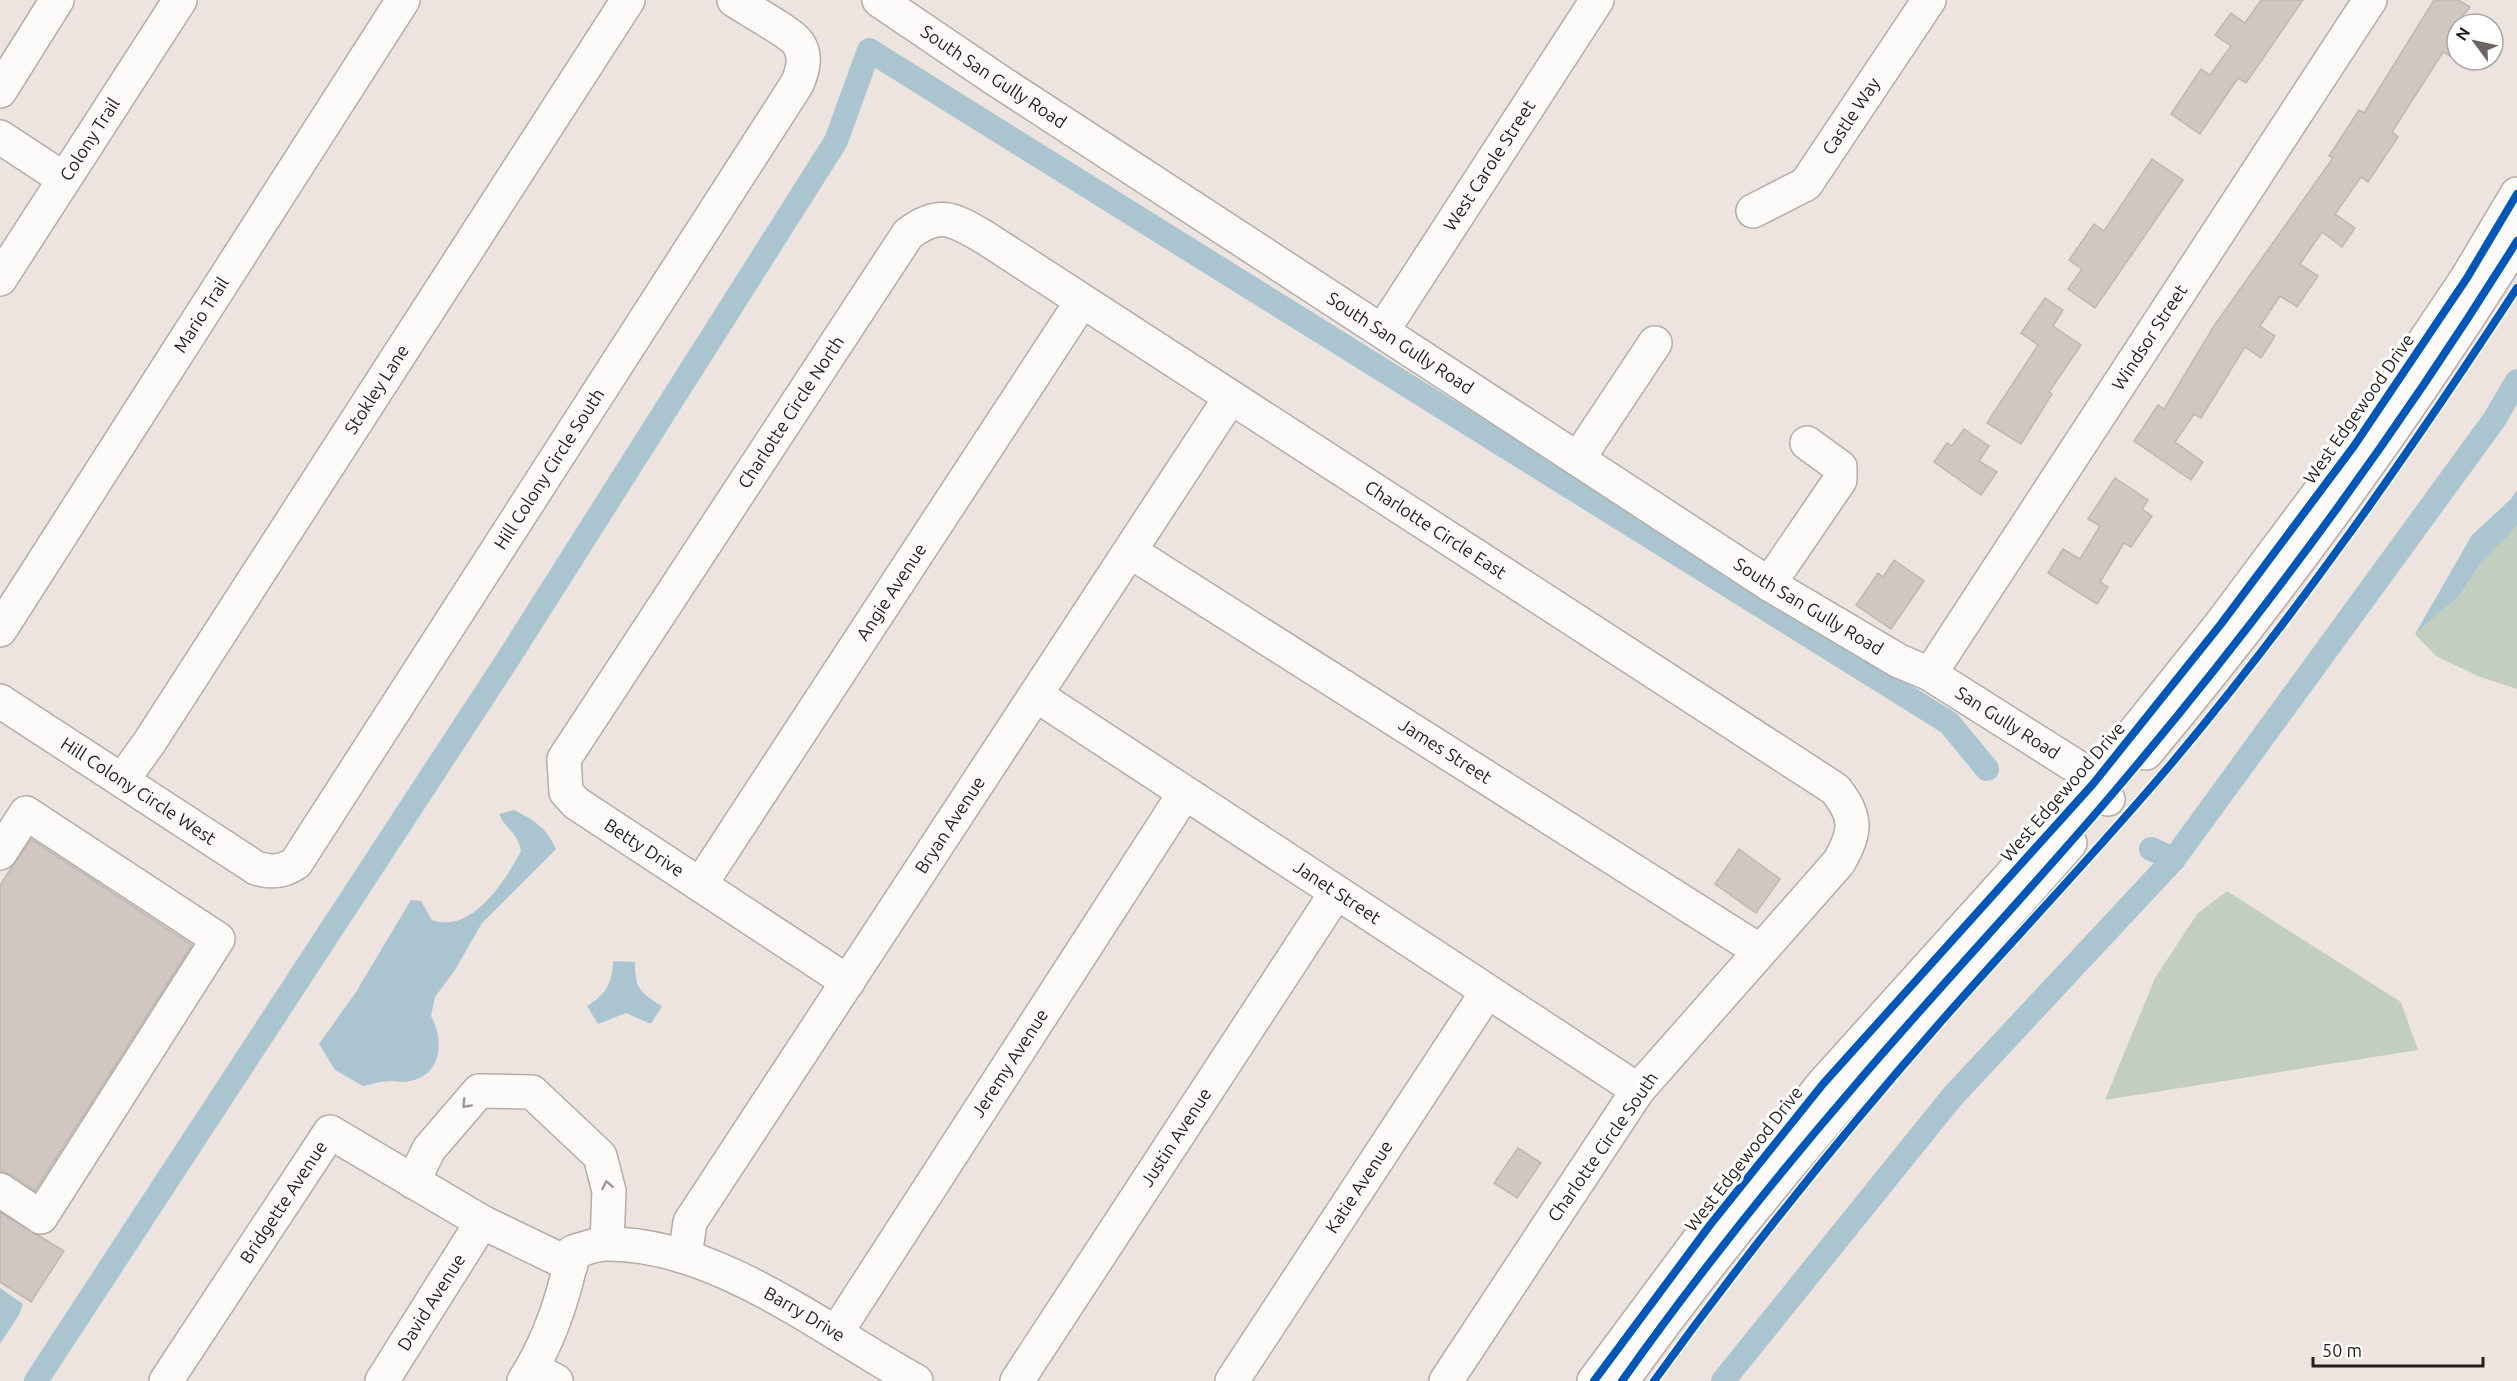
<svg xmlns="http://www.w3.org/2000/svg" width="2517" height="1381" font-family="Ubuntu,sans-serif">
<rect width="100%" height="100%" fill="#ede4e0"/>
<g fill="#c2cfbf">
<path d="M 2517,526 L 2517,689 L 2480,677 L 2436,656 L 2415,634 L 2460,595 L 2480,564 Z"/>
<path d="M 2227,891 L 2401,1002 L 2418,1050 L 2105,1100 L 2155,978 L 2197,914 Z"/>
</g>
<g fill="#aac5d0">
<path d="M 2517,490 L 2517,526 L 2480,564 L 2460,595 L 2415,634 L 2472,535 L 2511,499 Z"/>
<path d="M 514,810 C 534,820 547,828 556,849 L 482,923 L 455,970 L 435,997 L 431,1016 C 444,1039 443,1075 410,1081 C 404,1083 397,1081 391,1081 C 382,1081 372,1084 363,1086 L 335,1070 L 319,1044 L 356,992 L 411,900 L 421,901 L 432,920 C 472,934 505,881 521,851 C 517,831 506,830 499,814 Z"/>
<path d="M 613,961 L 635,962 C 635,988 639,992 662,1006 L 651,1024 L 626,1013 L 598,1024 L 587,1006 C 605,995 613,983 613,961 Z"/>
<path d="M 0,1288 L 23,1304 L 19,1315 L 0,1344 Z"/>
</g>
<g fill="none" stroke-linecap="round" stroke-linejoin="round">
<g stroke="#aac5d0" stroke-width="24">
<path d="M 2151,849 L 2174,859"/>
<path d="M 36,1381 L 508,659 L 836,141 L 869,50 L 1949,723 L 1987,769"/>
<path d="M 1723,1381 L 1952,1097 L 2174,859 L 2494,420 L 2517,381"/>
</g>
</g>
<g fill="#d1c6c0" stroke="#beb7b3" stroke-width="1.5">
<path d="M 2261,0 L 2303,0 L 2246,83 L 2238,78 L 2200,134 L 2171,114 L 2201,69 L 2210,75 L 2231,46 L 2215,35 L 2231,13 L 2245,23 Z"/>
<path d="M 2434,0 L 2458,0 L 2470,7 L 2457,24 L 2457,60 L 2443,52 L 2392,132 L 2398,137 L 2368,182 L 2361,177 L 2335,214 L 2355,228 L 2342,247 L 2322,232 L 2300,264 L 2318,276 L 2297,307 L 2280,296 L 2260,326 L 2275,336 L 2261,358 L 2245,347 L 2201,418 L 2194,414 L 2175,442 L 2203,462 L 2191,480 L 2134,441 L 2158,405 L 2164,409 L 2214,326 L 2333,158 L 2329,156 L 2359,110 L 2364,113 Z"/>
<path d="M 2152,159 L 2183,180 L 2095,308 L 2068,289 L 2082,269 L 2069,260 L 2094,224 L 2104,231 Z"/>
<path d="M 2045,298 L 2063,310 L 2053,326 L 2081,345 L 2049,392 L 2052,394 L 2021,444 L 1987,423 L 2038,345 L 2021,333 Z"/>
<path d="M 1964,429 L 1989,446 L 1979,461 L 1997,472 L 1981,495 L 1934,462 L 1947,443 L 1952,446 Z"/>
<path d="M 2115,478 L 2148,500 L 2142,509 L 2152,516 L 2131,547 L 2124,543 L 2100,582 L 2108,587 L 2097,604 L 2048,573 L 2063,549 L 2080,559 L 2100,526 L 2088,519 Z"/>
<path d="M 1894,560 L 1924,581 L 1891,629 L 1856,605 L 1878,573 L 1883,577 Z"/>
<path d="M 31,839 L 192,945 L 35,1191 L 10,1174 L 0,1171 L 0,885 Z"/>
<path d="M 1739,849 L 1780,879 L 1756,913 L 1715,884 Z"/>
<path d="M 1518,1148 L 1541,1163 L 1517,1198 L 1494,1183 Z"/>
<path d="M 0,1212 L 64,1251 L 31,1302 L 0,1282 Z"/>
</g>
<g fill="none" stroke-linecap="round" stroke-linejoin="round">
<defs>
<g id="minor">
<path id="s1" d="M 879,0 L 994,78 L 1769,584 L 1899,661 L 1930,674 L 2077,767 L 2108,799"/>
<path d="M 0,91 L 57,0"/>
<path d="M 0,137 L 64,179"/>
<path id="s2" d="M 1753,211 L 1806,184 L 1929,0"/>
<path id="s3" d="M 0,279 L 180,0"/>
<path id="s4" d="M 1383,330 L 1597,0"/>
<path d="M 1578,459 L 1655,343"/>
<path id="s5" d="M 1131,552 L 1760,951"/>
<path d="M 1769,584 L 1840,480 L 1840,467 L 1807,443"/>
<path id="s6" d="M 0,630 L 403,0"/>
<path id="s7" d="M 1930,674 L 2370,0"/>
<path id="s8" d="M 1036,695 L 1638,1090"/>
<path id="s9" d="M 0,701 L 256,868 C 271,873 283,872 296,863 L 797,84 C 803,70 807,56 798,43 C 790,32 747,9 734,0"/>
<path d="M 2146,753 C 2281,591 2405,420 2517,241"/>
<path id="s10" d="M 123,779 L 149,743 L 628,0"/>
<path d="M 0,853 L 26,813 L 218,939 L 41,1217 L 0,1190"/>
<path id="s11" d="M 700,885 L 1082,301"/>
<path id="s12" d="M 848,982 L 576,803 L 566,792 L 564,759 L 908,234 C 939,210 953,219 984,237 L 1835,789 C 1858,817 1856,832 1839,862 L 1638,1090 L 1446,1381"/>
<path d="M 413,1182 L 429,1149 L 479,1091 L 532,1092 L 600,1156 L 609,1191 L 607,1243"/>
<path id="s13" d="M 685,1257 L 690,1222 L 1230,398"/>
<path id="s14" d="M 836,1333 L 1184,794"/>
<path d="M 532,1368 L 556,1381"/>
<path id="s15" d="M 166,1381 L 330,1132 L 482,1222 L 571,1265"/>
<path id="s16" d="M 382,1381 L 482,1222"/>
<path id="s17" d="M 524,1381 C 549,1342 564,1297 573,1252 C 584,1249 597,1243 609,1244 C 717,1244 825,1331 916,1381"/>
<path id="s18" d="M 1017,1381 L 1336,893"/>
<path id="s19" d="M 1232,1381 L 1487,992"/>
<path d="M 1594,1381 L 1710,1225 L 1823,1084 L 2093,784 L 2221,624 L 2354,446 L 2467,278 L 2517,194"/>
<path d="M 1622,1381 C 1758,1190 1916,1018 2070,843"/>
</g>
</defs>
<use href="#minor" stroke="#b3aca8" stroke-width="36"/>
<use href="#minor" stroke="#fcfbfa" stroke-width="33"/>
<defs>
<g id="cycleway">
<path d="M 1594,1381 L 1710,1225 L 1823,1084 L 2093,784 L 2221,624 L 2354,446 L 2467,278 L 2517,194"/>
<path d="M 1622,1381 C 1695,1278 1774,1179 1857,1083 C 1939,987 2026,895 2108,799 C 2258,623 2395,437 2517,241"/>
<path d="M 1654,1381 C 1743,1258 1838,1139 1938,1025 C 2015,937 2096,853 2171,764 C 2297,614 2410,452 2517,288"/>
</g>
</defs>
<use href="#cycleway" stroke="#fff" stroke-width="11"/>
<use href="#cycleway" stroke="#0057b8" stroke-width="8"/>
</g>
<defs><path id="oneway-chevron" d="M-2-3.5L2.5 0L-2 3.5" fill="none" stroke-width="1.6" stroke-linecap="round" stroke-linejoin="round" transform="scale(1.5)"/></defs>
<g stroke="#9b9896">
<use href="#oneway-chevron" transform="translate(466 1104) rotate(134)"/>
<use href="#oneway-chevron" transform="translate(607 1185) rotate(-101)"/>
</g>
<g text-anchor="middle" stroke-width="6" stroke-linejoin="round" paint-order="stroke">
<g font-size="18" fill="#251f1c" stroke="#fff">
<text dy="6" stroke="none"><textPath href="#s1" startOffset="138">South San Gully Road</textPath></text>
<text dy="6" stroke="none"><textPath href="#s2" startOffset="141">Castle Way</textPath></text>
<text dy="6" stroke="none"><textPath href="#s3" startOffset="166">Colony Trail</textPath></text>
<text dy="6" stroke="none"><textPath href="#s4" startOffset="196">West Carole Street</textPath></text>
<text dy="6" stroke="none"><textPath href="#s6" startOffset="374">Mario Trail</textPath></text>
<text dy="6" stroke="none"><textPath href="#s7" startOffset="402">Windsor Street</textPath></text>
<text dy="6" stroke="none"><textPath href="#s1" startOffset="624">South San Gully Road</textPath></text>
<text dy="6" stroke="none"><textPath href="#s10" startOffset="465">Stokley Lane</textPath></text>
<text transform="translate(2359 409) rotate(-55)" y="6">West Edgewood Drive</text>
<text dy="6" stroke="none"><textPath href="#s12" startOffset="788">Charlotte Circle North</textPath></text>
<text dy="6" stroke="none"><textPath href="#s9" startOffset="816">Hill Colony Circle South</textPath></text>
<text dy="6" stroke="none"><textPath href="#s12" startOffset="1623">Charlotte Circle East</textPath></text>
<text dy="6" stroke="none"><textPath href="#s11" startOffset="350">Angie Avenue</textPath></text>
<text dy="6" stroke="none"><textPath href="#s1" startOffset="1110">South San Gully Road</textPath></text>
<text dy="6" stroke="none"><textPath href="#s1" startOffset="1341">San Gully Road</textPath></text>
<text dy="6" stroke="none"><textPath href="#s5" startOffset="372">James Street</textPath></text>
<text dy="6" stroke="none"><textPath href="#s9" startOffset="165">Hill Colony Circle West</textPath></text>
<text transform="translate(2063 792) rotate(-49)" y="6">West Edgewood Drive</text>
<text dy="6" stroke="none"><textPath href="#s13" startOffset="510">Bryan Avenue</textPath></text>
<text transform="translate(644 848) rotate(33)" y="6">Betty Drive</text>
<text dy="6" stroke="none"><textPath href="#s8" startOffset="360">Janet Street</textPath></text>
<text dy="6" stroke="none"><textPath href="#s14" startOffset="321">Jeremy Avenue</textPath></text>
<text dy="6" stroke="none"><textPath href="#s18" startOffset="291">Justin Avenue</textPath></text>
<text transform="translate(1603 1147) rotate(-55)" y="6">Charlotte Circle South</text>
<text transform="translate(1744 1159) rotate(-52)" y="6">West Edgewood Drive</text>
<text dy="6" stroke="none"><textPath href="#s19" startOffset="232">Katie Avenue</textPath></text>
<text dy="6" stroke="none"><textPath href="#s15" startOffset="214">Bridgette Avenue</textPath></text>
<text dy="6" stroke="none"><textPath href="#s16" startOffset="93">David Avenue</textPath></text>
<text dy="6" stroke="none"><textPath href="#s17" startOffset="386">Barry Drive</textPath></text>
</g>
</g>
<g transform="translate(2475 42) rotate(303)"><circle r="28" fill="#ffffff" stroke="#a8a5a4" stroke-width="1.5"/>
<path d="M0-4.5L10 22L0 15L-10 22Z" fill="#6b6461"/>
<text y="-9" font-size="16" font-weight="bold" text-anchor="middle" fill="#251f1c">N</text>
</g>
<path d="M2313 1357v9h170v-9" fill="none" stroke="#251f1c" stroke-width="3"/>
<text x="2322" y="1357" font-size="18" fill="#251f1c" stroke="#ffffff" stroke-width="4.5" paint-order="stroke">50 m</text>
</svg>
